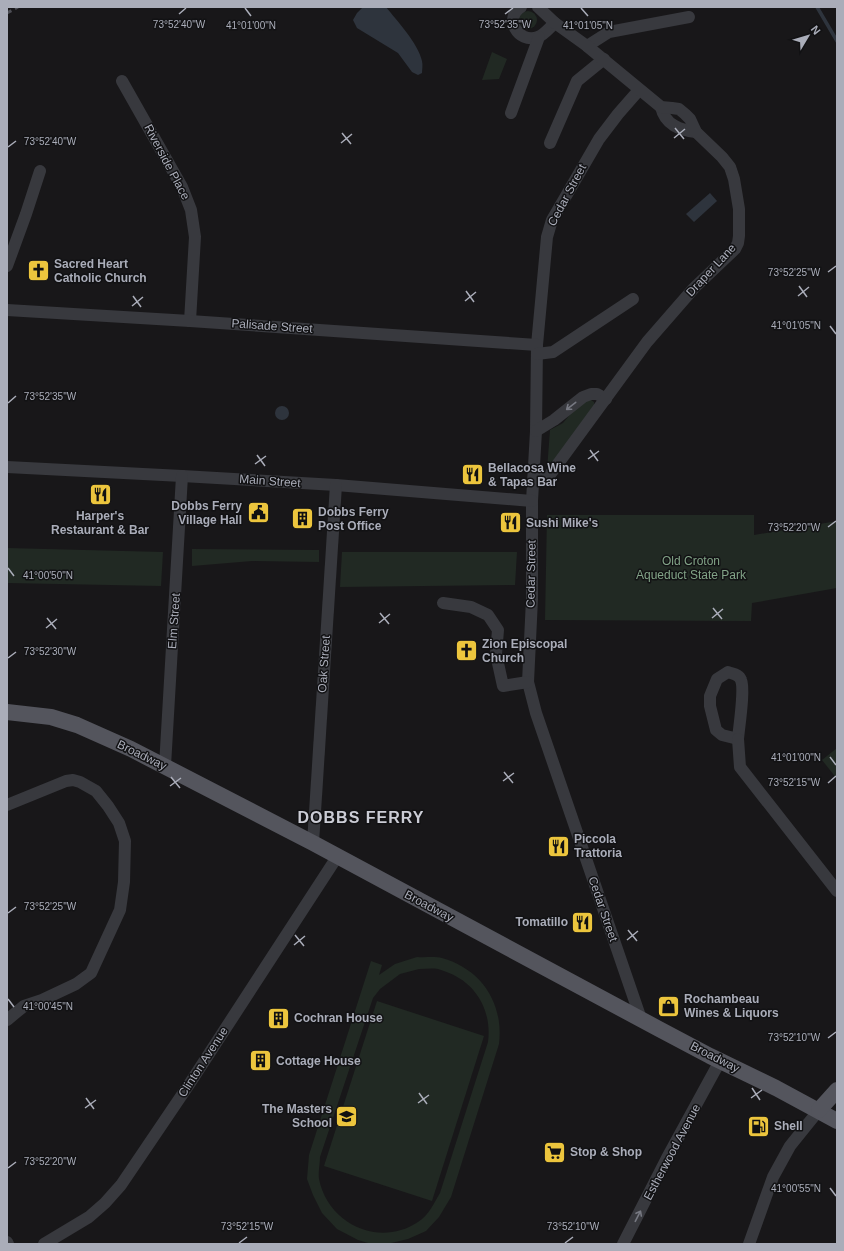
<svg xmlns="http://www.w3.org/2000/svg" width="844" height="1251" font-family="Arial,sans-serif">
<rect width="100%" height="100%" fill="#181719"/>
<g fill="#212923" fill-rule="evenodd">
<circle cx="528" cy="20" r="9"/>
<path d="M 492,52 L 507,59 L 499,79 L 482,80 Z"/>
<path d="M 587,400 L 591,400 L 594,402 L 594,406 L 547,470 L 550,430 L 563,423 L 573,411 Z"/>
<path d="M 547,515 L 754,515 L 754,535 L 837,521 L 837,588 L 752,603 L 751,621 L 545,620 Z"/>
<path d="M 7,548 L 163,552 L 161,586 L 7,583 Z"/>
<path d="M 192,549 L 319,550 L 319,562 L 252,561 L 192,566 Z"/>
<path d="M 342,552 L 517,552 L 515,585 L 340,587 Z"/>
<path d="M 837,748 L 837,779 L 822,760 Z"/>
<path d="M 417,957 C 425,958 434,956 442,958 C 481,969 504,1003 499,1044 L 451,1197 L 439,1217 L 426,1231 L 408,1239 L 387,1244 L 368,1243 L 358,1240 L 337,1229 L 322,1213 L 313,1195 L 307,1179 L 309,1155 L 371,961 L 382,965 L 379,975 L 395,964 ZM 419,969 C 425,969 432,968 438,969 C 442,970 446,972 449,973 C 477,984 492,1012 488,1042 L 440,1193 C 434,1203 429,1215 418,1222 C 379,1248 328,1224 319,1179 C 318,1172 320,1164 320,1157 L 373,998 L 380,989 L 400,974 Z"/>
<path d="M 377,1001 L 484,1036 L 432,1201 L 324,1166 Z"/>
</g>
<g fill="#2e343d">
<path d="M 363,7 L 386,7 C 397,21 418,43 422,61 C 423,65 422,70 422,73 L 418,75 L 412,72 L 398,53 L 357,28 L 353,20 L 357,13 Z"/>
<path d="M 710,193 L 717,201 L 694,222 L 686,214 Z"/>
<circle cx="282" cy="413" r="7"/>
</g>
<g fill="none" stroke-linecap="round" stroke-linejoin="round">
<path stroke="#2e343d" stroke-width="3.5" d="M 817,7 L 837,41"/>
<g stroke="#38393e" stroke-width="12">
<path d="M 521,7 C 504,17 517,44 538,37 C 544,35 550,27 555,23"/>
<path d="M 587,46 L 609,32 L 689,17"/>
<path d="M 122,81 L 182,187 L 191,210 L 195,237 L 190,321"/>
<path d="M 639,90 L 618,114 L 599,139 L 559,208 L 552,220 L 547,237 L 537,345 L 536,431 L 532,501 L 532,599 L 528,682 L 536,713 L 641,1019"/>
<path d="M 661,107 C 665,125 680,130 696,132"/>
<path d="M 511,113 L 539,37"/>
<path d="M 550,143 L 577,81 L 604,59"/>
<path d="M 7,266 L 26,214 L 40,171"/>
<path d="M 7,310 L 190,321 L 537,345"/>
<path d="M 537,354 L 553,352 L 633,299"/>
<path d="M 536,431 L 554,420 L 583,397 L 591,394 L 597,394 L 606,399"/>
<path d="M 7,467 L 182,476 L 336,485 L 532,501"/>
<path d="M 533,481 L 549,476 L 647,342 L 694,288 L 735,249 L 738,243 L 739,236 L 739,209 L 734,179 L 730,167 L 722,157 L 696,132 L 690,119 L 685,114 L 679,109 L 672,108 L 661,107 L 587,46 L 555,23 L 538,7"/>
<path d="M 443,603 L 471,607 L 488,615 L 498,630 L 496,654 L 503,686 L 528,682"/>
<path d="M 728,672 C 733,674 739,674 741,680 C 745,689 739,727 738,739 L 722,735 L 716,730 L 710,706 L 710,696 L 717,679 Z"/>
<path d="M 738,739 L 740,767 L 837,891"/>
<path d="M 165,766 L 182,476"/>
<path d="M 7,805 L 66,781 L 73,780 L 80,782 L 96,791 L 108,806 L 119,823 L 125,841 L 124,882 L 120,910 L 91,973 L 76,984 L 42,1000 L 24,1006 L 7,1020"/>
<path d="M 313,843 L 336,485"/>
<path d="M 7,1242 L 8,1244"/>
<path d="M 44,1244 L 89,1217 L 105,1203 L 121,1185 L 190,1083 L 337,857"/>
<path d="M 623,1244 L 667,1158 L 720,1061"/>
<path d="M 749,1244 L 773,1177 L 790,1146 L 819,1110"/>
</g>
<g stroke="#54555d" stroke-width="16">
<path d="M 7,712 L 51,717 L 77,725 L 131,749 L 313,843 L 659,1029 L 710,1056 L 776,1088 L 837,1121"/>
<path d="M 819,1110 L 837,1090"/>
</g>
<path stroke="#4d4e55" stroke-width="3" stroke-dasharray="5 4" stroke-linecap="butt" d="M 7,13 L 18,7"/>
</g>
<defs><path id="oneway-shaft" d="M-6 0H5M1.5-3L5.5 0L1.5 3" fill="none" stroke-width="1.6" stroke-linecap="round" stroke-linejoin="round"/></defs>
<g stroke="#777982">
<use href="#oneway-shaft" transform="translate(571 406) rotate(142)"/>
<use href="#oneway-shaft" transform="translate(638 1216) rotate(-63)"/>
</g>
<path fill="none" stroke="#aaadb9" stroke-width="1.5" d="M 245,8 L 251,16M 581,8 L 588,16M 179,14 L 186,8M 505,14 L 513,8M 675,128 L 684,139M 342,133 L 351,144M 674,138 L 685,129M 341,143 L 352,134M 8,147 L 16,141M 828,272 L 836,266M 799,286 L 807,297M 466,291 L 474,302M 133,296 L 141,307M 798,296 L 809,287M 465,301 L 476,292M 132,306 L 143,297M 830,326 L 836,334M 8,403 L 16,396M 590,450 L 598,461M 257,455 L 265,466M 588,459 L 599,451M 255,464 L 266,456M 828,527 L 836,521M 8,568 L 14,576M 713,608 L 722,619M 380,613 L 389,624M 47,618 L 56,629M 712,618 L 723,609M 379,623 L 390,614M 46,628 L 57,619M 8,658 L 16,652M 830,757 L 836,765M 504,772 L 513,783M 171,777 L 180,788M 503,781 L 514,773M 828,783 L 836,776M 170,786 L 181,778M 8,913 L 16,907M 628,930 L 637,941M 295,935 L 304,946M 627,940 L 638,931M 294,945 L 305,936M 8,999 L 14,1007M 828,1038 L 836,1032M 752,1088 L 760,1100M 419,1093 L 427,1104M 86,1098 L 94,1109M 751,1098 L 762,1090M 418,1103 L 429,1095M 85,1108 L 96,1100M 8,1168 L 16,1162M 830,1188 L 836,1196M 239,1243 L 247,1237M 565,1243 L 573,1237"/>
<defs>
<symbol id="church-square" viewBox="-11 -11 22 22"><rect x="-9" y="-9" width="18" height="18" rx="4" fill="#ecc53d" stroke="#121214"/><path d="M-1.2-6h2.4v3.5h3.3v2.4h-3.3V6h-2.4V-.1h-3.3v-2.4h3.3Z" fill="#111"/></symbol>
<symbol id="restaurant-square" viewBox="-11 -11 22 22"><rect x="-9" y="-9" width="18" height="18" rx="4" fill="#ecc53d" stroke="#121214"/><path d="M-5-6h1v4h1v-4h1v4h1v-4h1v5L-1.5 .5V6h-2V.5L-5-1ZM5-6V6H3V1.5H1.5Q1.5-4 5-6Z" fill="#111"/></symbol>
<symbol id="civic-square" viewBox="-11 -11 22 22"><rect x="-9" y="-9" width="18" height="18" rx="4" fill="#ecc53d" stroke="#121214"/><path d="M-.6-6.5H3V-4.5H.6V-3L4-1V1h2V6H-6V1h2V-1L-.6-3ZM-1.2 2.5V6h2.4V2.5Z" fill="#111"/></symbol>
<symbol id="building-square" viewBox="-11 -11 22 22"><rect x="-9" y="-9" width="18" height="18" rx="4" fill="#ecc53d" stroke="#121214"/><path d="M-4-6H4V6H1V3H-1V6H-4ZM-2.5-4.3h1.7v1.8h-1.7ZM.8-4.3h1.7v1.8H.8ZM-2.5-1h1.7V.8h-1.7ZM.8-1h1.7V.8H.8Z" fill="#111"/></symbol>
<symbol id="shop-square" viewBox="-11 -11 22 22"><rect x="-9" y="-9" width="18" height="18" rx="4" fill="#ecc53d" stroke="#121214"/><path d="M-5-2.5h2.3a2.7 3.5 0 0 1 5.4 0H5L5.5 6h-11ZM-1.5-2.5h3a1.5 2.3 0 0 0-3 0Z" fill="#111"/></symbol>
<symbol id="school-square" viewBox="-11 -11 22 22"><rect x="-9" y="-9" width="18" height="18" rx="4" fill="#ecc53d" stroke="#121214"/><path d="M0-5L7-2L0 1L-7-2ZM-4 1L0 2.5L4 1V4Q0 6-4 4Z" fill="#111"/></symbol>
<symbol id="fuel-square" viewBox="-11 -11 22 22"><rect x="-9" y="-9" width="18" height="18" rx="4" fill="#ecc53d" stroke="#121214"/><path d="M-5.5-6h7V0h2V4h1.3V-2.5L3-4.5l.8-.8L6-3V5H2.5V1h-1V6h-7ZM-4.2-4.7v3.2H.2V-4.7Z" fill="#111"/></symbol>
<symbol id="supermarket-square" viewBox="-11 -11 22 22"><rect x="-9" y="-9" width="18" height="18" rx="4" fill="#ecc53d" stroke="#121214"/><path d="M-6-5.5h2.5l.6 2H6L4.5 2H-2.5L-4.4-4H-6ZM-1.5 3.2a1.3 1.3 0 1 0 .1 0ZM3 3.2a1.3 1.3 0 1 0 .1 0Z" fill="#111"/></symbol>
</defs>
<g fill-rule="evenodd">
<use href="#church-square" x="26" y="258" width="25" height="25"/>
<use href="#restaurant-square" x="460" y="462" width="25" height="25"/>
<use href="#restaurant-square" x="88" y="482" width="25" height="25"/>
<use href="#civic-square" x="246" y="500" width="25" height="25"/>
<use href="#building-square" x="290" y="506" width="25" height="25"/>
<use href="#restaurant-square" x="498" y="510" width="25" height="25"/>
<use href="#church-square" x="454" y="638" width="25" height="25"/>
<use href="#restaurant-square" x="546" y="834" width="25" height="25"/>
<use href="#restaurant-square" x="570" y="910" width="25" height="25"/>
<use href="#shop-square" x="656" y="994" width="25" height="25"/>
<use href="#building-square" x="266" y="1006" width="25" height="25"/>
<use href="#building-square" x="248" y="1048" width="25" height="25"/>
<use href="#school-square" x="334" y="1104" width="25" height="25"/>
<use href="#fuel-square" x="746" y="1114" width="25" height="25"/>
<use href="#supermarket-square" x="542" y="1140" width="25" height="25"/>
</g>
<g text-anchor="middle" stroke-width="3" stroke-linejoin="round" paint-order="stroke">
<g font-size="12" fill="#aaadb9" stroke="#121214">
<text transform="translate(167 162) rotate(62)" y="4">Riverside Place</text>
<text transform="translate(567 195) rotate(-62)" y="4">Cedar Street</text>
<text transform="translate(711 270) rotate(-47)" y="4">Draper Lane</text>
<text transform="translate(272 326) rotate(4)" y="4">Palisade Street</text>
<text transform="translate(270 481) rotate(4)" y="4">Main Street</text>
<text transform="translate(531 574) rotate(-89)" y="4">Cedar Street</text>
<text transform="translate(174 621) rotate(-86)" y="4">Elm Street</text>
<text transform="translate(324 664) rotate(-86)" y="4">Oak Street</text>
<text transform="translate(142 755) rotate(26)" y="4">Broadway</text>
<text transform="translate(429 906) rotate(28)" y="4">Broadway</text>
<text transform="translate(603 909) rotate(71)" y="4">Cedar Street</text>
<text transform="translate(715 1057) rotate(27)" y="4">Broadway</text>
<text transform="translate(203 1062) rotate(-57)" y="4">Clinton Avenue</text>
<text transform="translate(672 1152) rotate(-62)" y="4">Estherwood Avenue</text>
</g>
<g font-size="12" font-weight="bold" fill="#aaadb9" stroke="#121214" text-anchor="start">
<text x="54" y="268">Sacred Heart<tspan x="54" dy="14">Catholic Church</tspan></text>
<text x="488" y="472">Bellacosa Wine<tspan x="488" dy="14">&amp; Tapas Bar</tspan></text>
<text x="242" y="510" text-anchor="end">Dobbs Ferry<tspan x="242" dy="14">Village Hall</tspan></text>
<text x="318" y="516">Dobbs Ferry<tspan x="318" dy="14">Post Office</tspan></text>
<text x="100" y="520" text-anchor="middle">Harper's<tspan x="100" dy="14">Restaurant &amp; Bar</tspan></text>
<text x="526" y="527">Sushi Mike's</text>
<text x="482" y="648">Zion Episcopal<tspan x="482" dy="14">Church</tspan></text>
<text x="574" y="843">Piccola<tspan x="574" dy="14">Trattoria</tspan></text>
<text x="568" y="926" text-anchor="end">Tomatillo</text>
<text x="684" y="1003">Rochambeau<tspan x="684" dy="14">Wines &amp; Liquors</tspan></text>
<text x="294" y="1022">Cochran House</text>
<text x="276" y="1065">Cottage House</text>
<text x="332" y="1113" text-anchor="end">The Masters<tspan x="332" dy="14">School</tspan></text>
<text x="774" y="1130">Shell</text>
<text x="570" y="1156">Stop &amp; Shop</text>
</g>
<g font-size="12" fill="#82a387" stroke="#121214">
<text x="691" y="565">Old Croton<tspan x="691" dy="14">Aqueduct State Park</tspan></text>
</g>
<g font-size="16" font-weight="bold" letter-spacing="1" fill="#cbccd5" stroke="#121214">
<text x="361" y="823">DOBBS FERRY</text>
</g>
</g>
<g font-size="10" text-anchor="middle" fill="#aaadb9" stroke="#121214" stroke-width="3" stroke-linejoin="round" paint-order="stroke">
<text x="179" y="28">73°52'40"W</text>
<text x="505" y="28">73°52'35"W</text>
<text x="588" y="29">41°01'05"N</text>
<text x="251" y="29">41°01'00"N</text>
<text x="50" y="145">73°52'40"W</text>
<text x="794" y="276">73°52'25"W</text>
<text x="796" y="329">41°01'05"N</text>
<text x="50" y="400">73°52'35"W</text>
<text x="794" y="531">73°52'20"W</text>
<text x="48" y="579">41°00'50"N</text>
<text x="50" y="655">73°52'30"W</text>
<text x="796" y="761">41°01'00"N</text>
<text x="794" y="786">73°52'15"W</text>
<text x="50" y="910">73°52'25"W</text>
<text x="48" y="1010">41°00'45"N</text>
<text x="794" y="1041">73°52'10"W</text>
<text x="50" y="1165">73°52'20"W</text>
<text x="796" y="1192">41°00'55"N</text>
<text x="247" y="1230">73°52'15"W</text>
<text x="573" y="1230">73°52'10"W</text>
</g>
<rect width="844" height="1251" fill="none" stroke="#aaadb9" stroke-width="16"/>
<g transform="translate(808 36) rotate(52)" stroke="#121214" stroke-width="3" paint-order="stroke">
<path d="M0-3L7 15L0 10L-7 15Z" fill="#aaadb9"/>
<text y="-6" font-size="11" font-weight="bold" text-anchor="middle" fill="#aaadb9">N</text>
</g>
</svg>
